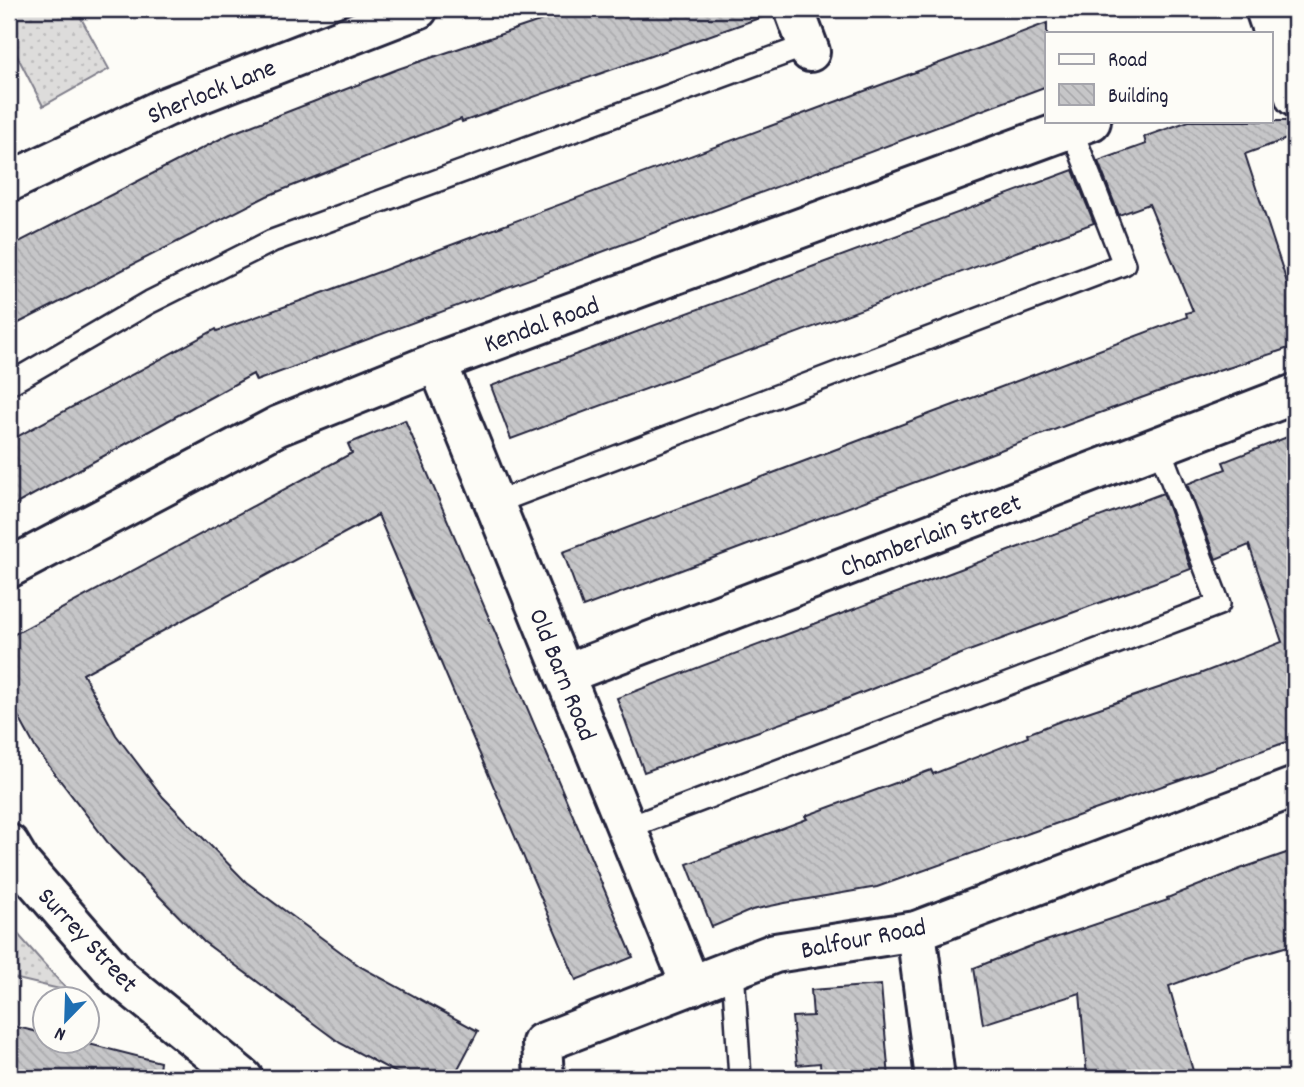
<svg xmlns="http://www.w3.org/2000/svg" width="1304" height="1087" font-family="Dekko,sans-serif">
<defs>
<pattern id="grass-dots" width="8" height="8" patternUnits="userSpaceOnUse" patternTransform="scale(1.75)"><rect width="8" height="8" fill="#dddcdb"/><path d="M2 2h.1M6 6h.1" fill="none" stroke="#bdbcbd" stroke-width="1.8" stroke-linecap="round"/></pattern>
<pattern id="building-back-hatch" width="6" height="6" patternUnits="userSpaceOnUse" patternTransform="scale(1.75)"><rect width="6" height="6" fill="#c6c6c8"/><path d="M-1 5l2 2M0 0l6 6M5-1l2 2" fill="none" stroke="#aaaaad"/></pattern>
</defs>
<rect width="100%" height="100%" fill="#fdfcf7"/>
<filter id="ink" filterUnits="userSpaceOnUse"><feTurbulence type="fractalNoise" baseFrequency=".0143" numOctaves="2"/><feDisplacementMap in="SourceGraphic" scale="14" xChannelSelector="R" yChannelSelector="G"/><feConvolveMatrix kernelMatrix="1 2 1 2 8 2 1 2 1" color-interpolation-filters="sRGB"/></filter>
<g filter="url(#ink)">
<g fill="url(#grass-dots)" stroke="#807f8b" stroke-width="2">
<path d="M 9,9 L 76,9 L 109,69 L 43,106 L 9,40 Z"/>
<path d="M 9,924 L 68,991 L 9,977 Z"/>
</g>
<g fill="url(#building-back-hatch)" stroke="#22223b" stroke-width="2">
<path d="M 575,9 L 764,9 L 765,16 L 462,122 L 461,119 L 267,196 L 9,328 L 9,247 L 230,134 L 398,69 Z"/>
<path d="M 1047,23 L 1047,86 L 256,381 L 253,374 L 9,508 L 9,441 L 216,329 L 217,331 L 325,292 Z"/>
<path d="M 1189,121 L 1295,121 L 1295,136 L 1245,154 L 1295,307 L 1295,346 L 1225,369 L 1224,368 L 1083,419 L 583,607 L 563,552 L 1187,317 L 1186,313 L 1193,311 L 1149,204 L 1119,215 L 1098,161 L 1146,144 L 1144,137 Z"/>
<path d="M 1073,170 L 1094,223 L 511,439 L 491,386 Z"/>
<path d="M 405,420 L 633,957 L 576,980 L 378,515 L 83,674 L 116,735 L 163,797 L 246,882 L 361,967 L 478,1031 L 453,1078 L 406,1078 L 340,1043 L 204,942 L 112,848 L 36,749 L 9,699 L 9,637 L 352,453 L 348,444 Z"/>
<path d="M 1295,434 L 1295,739 L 877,887 L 785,903 L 752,910 L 712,927 L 687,864 L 807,819 L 805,816 L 931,770 L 933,774 L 1028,737 L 1027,734 L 1058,722 L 1197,675 L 1282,642 L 1249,545 L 1216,559 L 1187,484 L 1226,469 L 1223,462 Z"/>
<path d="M 1163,493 L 1191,569 L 969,651 L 818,710 L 644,772 L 617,698 Z"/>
<path d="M 1295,850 L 1295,944 L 1231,963 L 1169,986 L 1195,1078 L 1087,1078 L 1080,993 L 983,1024 L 974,968 L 1031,946 L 1168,900 L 1167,898 L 1240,869 Z"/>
<path d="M 881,985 L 889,1078 L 821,1078 L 820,1063 L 797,1065 L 792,1017 L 813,1016 L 811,990 Z"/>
<path d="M 9,1025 L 46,1034 L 46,1041 L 77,1041 L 160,1062 L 158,1078 L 9,1078 Z"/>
</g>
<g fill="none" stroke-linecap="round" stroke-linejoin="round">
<defs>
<g id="lane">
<path d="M 9,384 L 150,302 L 272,241 L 808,45"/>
<path d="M 495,503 L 1124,264 L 1071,128"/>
<path d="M 627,828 L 1219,604 L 1159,447"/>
<path d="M 733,969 L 740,1078"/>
</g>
<g id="street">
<path d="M 794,9 L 810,52"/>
<path d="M 1265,9 L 1295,97"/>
<path d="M 9,182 L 166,107 L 418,9"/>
<path d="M 437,362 L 691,986"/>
<path d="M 9,568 L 278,426 L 437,362 L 1091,121"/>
<path d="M 565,674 L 1295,394"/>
<path d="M 9,844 L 21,864 L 120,978 L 243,1078"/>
<path d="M 916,931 L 935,1078"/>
<path d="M 544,1078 L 542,1043 L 775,953 L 916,931 L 1295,787"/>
</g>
</defs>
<use href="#lane" stroke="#22223b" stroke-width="26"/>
<use href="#street" stroke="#22223b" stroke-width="44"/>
<use href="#lane" stroke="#fdfcf7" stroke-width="21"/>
<use href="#street" stroke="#fdfcf7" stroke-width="38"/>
</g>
</g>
<g text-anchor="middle" stroke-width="7" stroke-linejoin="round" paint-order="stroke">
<g font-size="26" fill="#22223b" stroke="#fdfcf7">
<text transform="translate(211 90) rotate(-22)" y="9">Sherlock Lane</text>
<text transform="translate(541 323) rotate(-20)" y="9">Kendal Road</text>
<text transform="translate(930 534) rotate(-21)" y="9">Chamberlain Street</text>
<text transform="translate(564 674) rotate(68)" y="9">Old Barn Road</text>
<text transform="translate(863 937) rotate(-11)" y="9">Balfour Road</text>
<text transform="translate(89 939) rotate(47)" y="9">Surrey Street</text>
</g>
</g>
<rect width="1304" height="1087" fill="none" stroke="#fdfcf7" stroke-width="35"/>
<rect x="18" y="18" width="1269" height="1052" fill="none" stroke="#22223b" stroke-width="2.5" filter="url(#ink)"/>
<rect x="1045" y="32" width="228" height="91" fill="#fdfcf7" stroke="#a5a5ac" stroke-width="2"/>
<rect x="1059" y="54" width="35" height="10" fill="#fdfcf7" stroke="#a5a5ac" stroke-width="2"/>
<text x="1108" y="66" font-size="21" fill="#22223b">Road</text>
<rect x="1059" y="84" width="35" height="21" fill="url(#building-back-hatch)" stroke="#a5a5ac" stroke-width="2"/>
<text x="1108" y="102" font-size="21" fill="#22223b">Building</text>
<g transform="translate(66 1020) rotate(203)"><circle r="33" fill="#fdfcf7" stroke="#a5a5ac" stroke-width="2"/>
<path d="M0-5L12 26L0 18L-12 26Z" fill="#1f6fb2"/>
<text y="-10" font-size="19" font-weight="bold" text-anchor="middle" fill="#22223b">N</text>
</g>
</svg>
